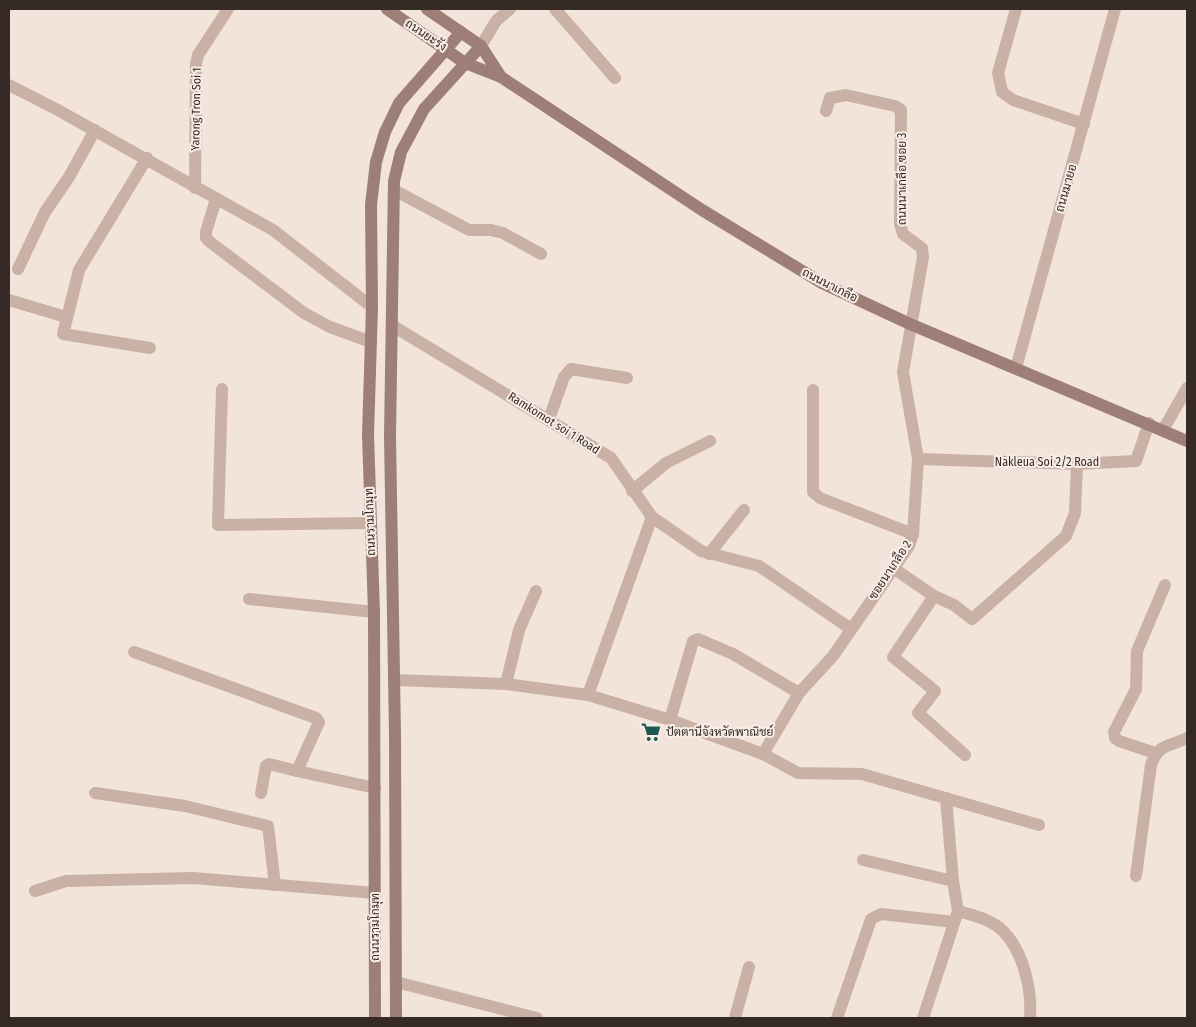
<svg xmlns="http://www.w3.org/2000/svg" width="1196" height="1027" font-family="'Fira Sans Condensed',Sarabun,sans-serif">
<rect width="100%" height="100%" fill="#f2e3db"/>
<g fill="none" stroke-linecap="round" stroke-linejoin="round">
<g stroke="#cab1a6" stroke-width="12">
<path d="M 555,9 L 615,78"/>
<path d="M 1016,9 L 998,73 L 1002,92 L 1013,100 L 1084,124"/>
<path d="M 9,85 L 56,109 L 273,230 L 372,307"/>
<path d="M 147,158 L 79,270 L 63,334 L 150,348"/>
<path d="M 195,188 L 196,64 L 198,55 L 228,9"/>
<path d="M 394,190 L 469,230 L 491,230 L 503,233 L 541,254"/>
<path d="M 216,199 L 206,232 L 206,238 L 210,242 L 304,313 L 330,327 L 371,342"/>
<path d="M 18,269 L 45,212 L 69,177 L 95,130"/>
<path d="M 9,300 L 66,317"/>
<path d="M 393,326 L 611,458 L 652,517 L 701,551 L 759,566 L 851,629"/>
<path d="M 222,389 L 218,525 L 370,523"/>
<path d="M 813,390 L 813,492 L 820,498 L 913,534"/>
<path d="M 549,419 L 564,377 L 571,369 L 627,378"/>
<path d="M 1163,430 L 1187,388"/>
<path d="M 918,459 L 1077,464 L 1136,461 L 1149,423"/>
<path d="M 632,491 L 666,463 L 710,441"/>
<path d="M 709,554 L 744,510"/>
<path d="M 893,568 L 934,596 L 954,605 L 972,619 L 1066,536 L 1075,513 L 1077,464"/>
<path d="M 934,596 L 893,657 L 935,691 L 918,713 L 965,755"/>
<path d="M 249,599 L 374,612"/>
<path d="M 134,652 L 316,718 L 319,722 L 297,771 L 375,788"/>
<path d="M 394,680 L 506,684 L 588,695 L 670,720 L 763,754 L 798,773 L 862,774 L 1039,825"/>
<path d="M 506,684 L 519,630 L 536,591"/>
<path d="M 588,695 L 652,517"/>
<path d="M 670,720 L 691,648 L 693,641 L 698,639 L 733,654 L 799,693"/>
<path d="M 1155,753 L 1119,741 L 1115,738 L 1114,732 L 1136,689 L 1137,651 L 1165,585"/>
<path d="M 763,754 L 799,693 L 833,656 L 909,546 L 913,534 L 918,459 L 903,372 L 923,257 L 922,248 L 903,234 L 900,224 L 901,110 L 895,106 L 846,95 L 830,98 L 826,111"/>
<path d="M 95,793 L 185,806 L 268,826 L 275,885"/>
<path d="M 261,793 L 266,766 L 269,764 L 297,771"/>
<path d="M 863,860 L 953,881"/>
<path d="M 1136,876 L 1151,765 C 1159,743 1169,747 1187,738"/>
<path d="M 35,891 L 66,881 L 193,878 L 375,893"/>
<path d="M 958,911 C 973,915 992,920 1003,931 C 1024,952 1032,991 1030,1018"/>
<path d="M 396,982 L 537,1018"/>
<path d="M 735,1018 L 749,967"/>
<path d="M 837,1018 L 871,919 L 881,914 L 954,922"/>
<path d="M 923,1018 L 958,911 L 953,881 L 946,798"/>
</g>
<g stroke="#cab1a6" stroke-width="12">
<path d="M 481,46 L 496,21 L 510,9"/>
<path d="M 1016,368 L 1115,9"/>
</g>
<g stroke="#9e7f78" stroke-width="12">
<path d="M 387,9 L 465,63 L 501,77 L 702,210 L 822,283 L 910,324 L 1187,441"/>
<path d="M 427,9 L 481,46 L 501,77"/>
<path d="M 375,1018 L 374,612 L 368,435 L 372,307 L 371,205 L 376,162 L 385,132 L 399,103 L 461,32"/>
<path d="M 396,1018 L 395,734 L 390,436 L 394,181 L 401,152 L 424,109 L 481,46"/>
</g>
</g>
<defs>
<symbol id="supermarket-bare" viewBox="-9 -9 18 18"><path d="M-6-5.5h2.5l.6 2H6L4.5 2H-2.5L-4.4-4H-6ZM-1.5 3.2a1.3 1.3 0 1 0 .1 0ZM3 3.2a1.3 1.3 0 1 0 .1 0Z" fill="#1d5852" stroke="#f9eee7" stroke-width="2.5" paint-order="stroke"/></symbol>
</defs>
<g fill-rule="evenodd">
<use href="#supermarket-bare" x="637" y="718" width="28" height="28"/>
</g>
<g text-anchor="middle" stroke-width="4" stroke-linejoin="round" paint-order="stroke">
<g font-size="12" fill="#362a27" stroke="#f9eee7">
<text transform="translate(426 35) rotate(34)" y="4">ถนนยะรัง</text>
<text transform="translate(196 109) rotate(-89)" y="4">Yarong Tron Soi 1</text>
<text transform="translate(902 179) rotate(-90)" y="4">ถนนนาเกลือ ซอย 3</text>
<text transform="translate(1066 188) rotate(-74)" y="4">ถนนมายอ</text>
<text transform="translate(830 285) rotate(27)" y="4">ถนนนาเกลือ</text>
<text transform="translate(554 423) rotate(32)" y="4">Ramkomot soi 1 Road</text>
<text x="1047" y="466">Nakleua Soi 2/2 Road</text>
<text transform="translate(370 522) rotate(-92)" y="4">ถนนรามโกมุท</text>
<text transform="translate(890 570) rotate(-57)" y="4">ซอยนาเกลือ 2</text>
<text transform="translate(375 927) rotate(-90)" y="4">ถนนรามโกมุท</text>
</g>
<g font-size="12" fill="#362a27" stroke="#f9eee7" text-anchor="start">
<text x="666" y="736">ปัตตานีจังหวัดพาณิชย์</text>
</g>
</g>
<rect width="1196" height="1027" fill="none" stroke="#362a27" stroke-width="20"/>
</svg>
